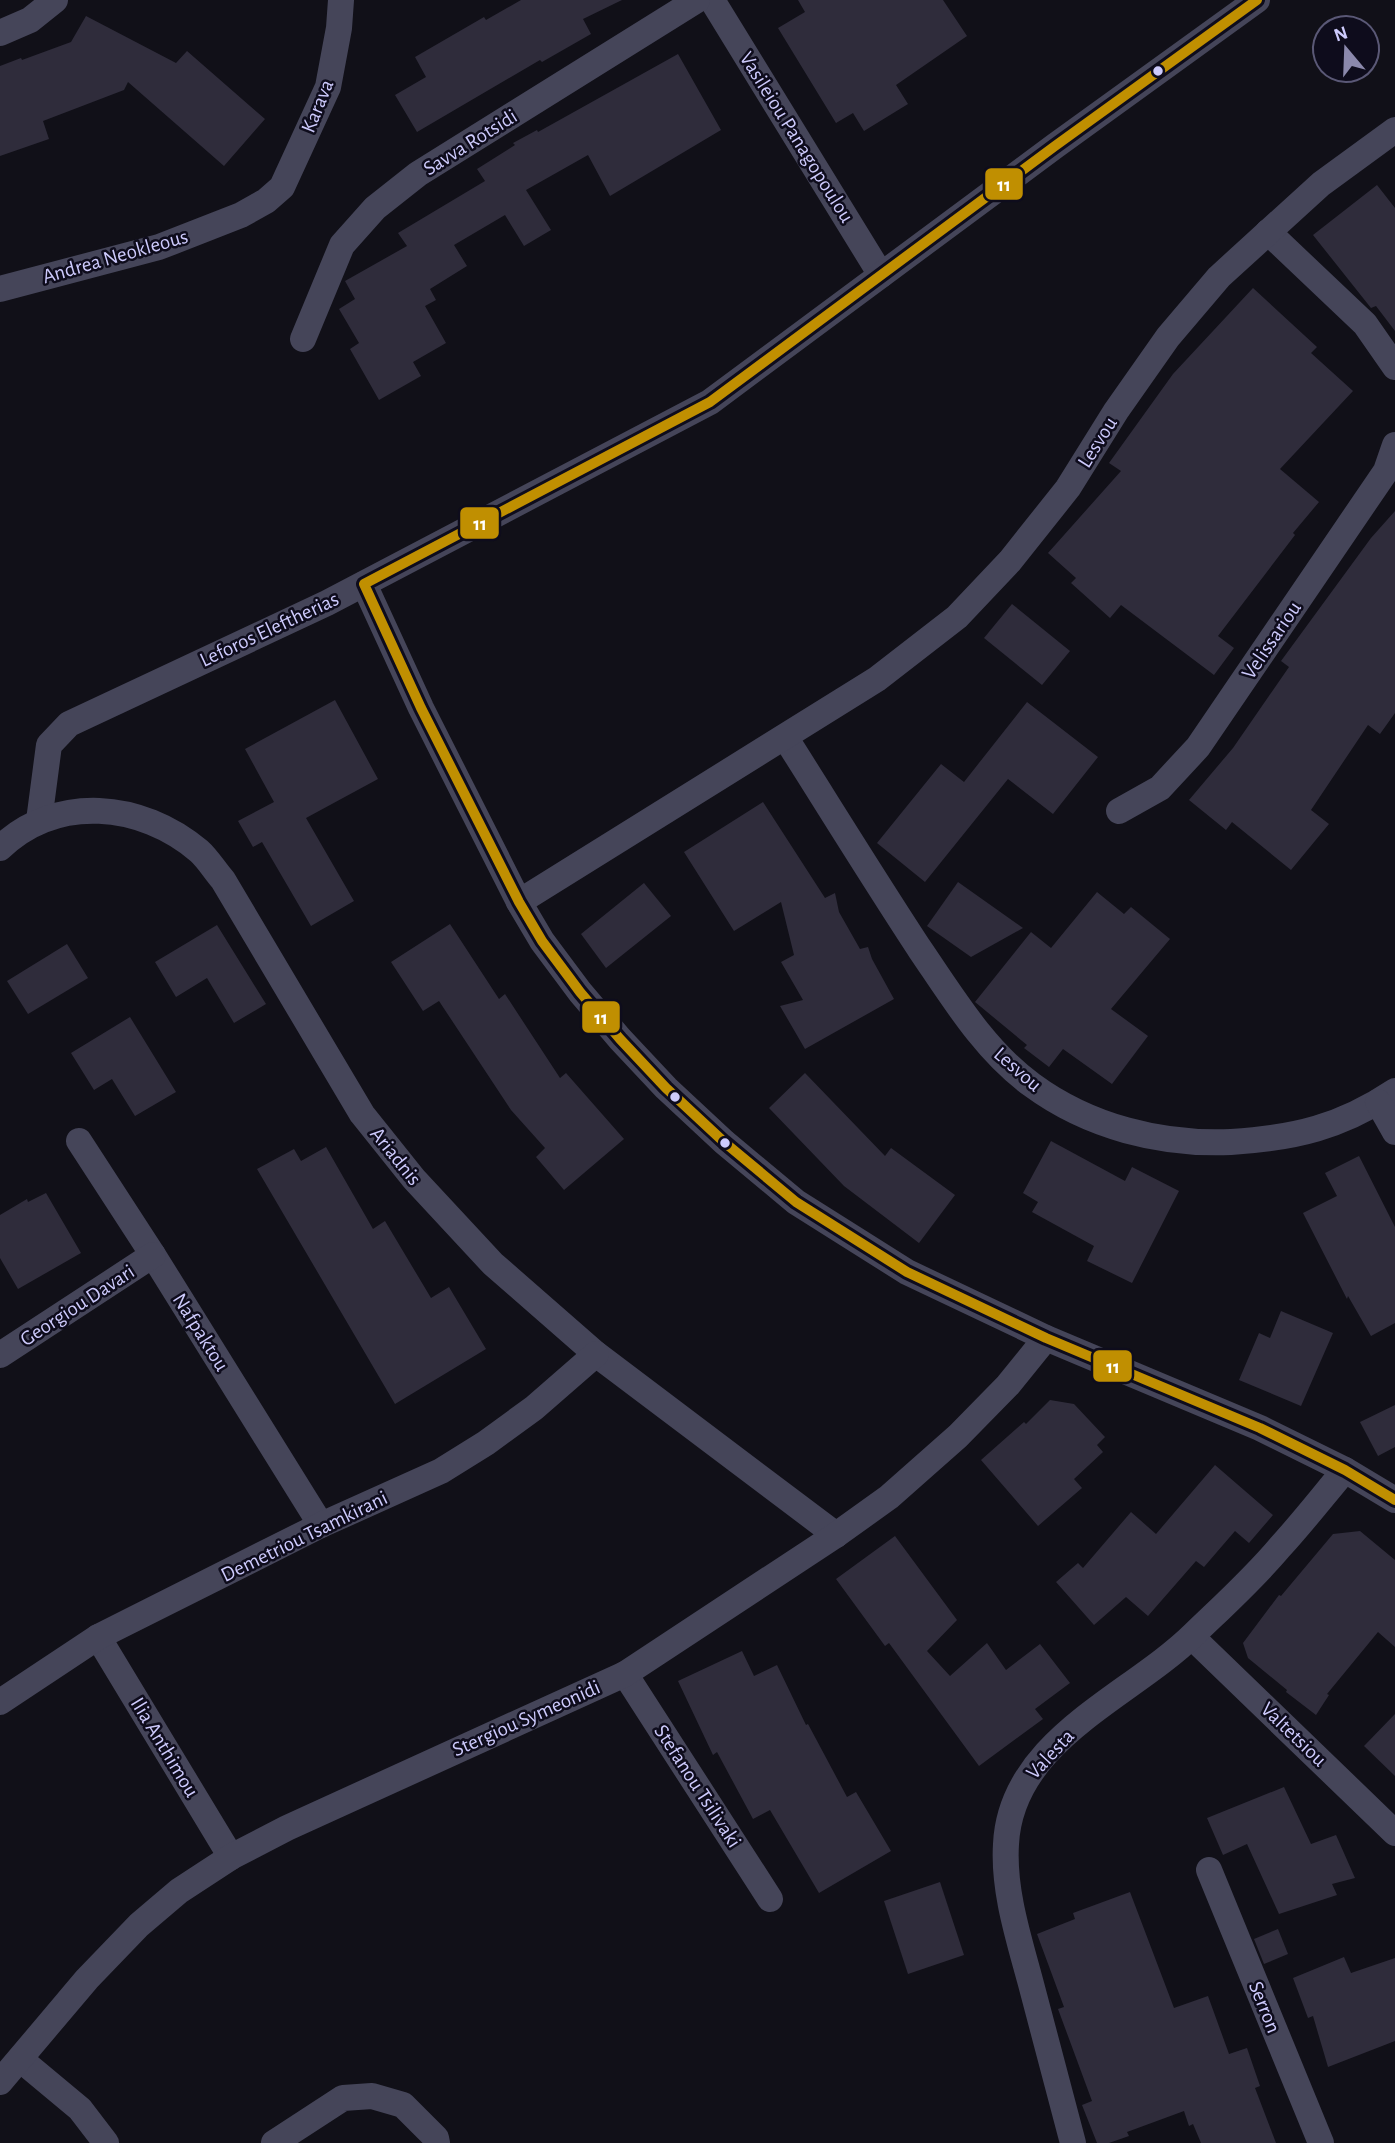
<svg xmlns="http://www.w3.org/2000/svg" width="1395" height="2143" font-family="'Alegreya Sans',sans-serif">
<rect width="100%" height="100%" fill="#111018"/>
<g fill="#2f2c3b">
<path d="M 521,0 L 622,0 L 583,19 L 591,34 L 542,62 L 540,60 L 417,132 L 395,95 L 426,77 L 415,57 L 484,17 L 486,20 Z"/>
<path d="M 798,0 L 943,0 L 967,36 L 896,85 L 908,104 L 864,131 L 853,113 L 836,123 L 778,28 L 805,12 Z"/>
<path d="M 86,16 L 176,63 L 187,51 L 265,119 L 224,166 L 128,82 L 124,90 L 43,121 L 49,139 L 0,156 L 0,66 L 21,58 L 22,60 L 71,42 Z"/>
<path d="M 678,54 L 721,130 L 610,196 L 588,155 L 526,190 L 551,230 L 524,246 L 505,215 L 454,245 L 467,266 L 430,289 L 436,300 L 425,306 L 446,343 L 413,362 L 421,376 L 379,400 L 350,349 L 359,343 L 339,309 L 355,299 L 345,281 L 407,246 L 398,233 L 485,181 L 477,169 L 515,145 L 513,143 L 537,130 L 538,132 Z"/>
<path d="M 1377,185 L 1395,208 L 1395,331 L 1376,306 L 1371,308 L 1313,235 Z"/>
<path d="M 1253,288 L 1317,347 L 1311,353 L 1353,391 L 1280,469 L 1319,502 L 1293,533 L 1295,535 L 1218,636 L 1234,648 L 1214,675 L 1121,605 L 1110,618 L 1071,583 L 1076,578 L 1048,553 L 1121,471 L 1109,463 L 1173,374 Z"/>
<path d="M 1395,511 L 1395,713 L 1380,734 L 1368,725 L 1311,810 L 1329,824 L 1291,870 L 1232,822 L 1226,830 L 1189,800 L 1233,748 L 1289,667 L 1281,661 L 1371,538 Z"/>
<path d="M 1012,604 L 1070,651 L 1042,685 L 984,638 Z"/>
<path d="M 335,700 L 378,779 L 306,818 L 354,901 L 311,926 L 262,842 L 253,847 L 238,821 L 274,802 L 245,749 Z"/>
<path d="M 1027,702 L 1098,757 L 1053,814 L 1008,779 L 925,882 L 877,843 L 941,764 L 964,782 Z"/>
<path d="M 763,802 L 825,898 L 835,893 L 839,912 L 860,949 L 868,947 L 872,959 L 894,999 L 805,1049 L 780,1006 L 803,1000 L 781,962 L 794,955 L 781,902 L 734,931 L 684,852 Z"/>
<path d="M 958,882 L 1023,928 L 971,957 L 927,926 Z"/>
<path d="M 644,883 L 671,916 L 606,968 L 581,934 Z"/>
<path d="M 1097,892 L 1124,914 L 1131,907 L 1170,939 L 1111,1009 L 1148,1036 L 1112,1084 L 1063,1049 L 1049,1067 L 1024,1048 L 1027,1045 L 975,1002 L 1031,932 L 1051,948 Z"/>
<path d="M 450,924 L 499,999 L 505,994 L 560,1078 L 566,1073 L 624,1139 L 564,1190 L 536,1157 L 545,1148 L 511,1110 L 439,1001 L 423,1011 L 391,962 Z"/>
<path d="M 217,925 L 266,1004 L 234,1023 L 207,978 L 176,997 L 155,962 Z"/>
<path d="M 67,944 L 88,978 L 28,1014 L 7,981 Z"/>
<path d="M 130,1017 L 176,1092 L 135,1116 L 112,1079 L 94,1090 L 71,1053 Z"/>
<path d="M 805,1073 L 885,1156 L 891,1148 L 955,1195 L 919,1243 L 844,1186 L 769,1108 Z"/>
<path d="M 1051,1141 L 1125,1181 L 1132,1167 L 1179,1191 L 1132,1283 L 1087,1261 L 1094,1246 L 1032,1212 L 1038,1202 L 1023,1193 Z"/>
<path d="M 326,1147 L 373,1229 L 385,1221 L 431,1298 L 449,1287 L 486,1349 L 395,1404 L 257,1169 L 294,1149 L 301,1161 Z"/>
<path d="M 1359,1156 L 1395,1227 L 1395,1323 L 1371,1336 L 1348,1296 L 1347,1299 L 1303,1213 L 1337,1196 L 1325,1173 Z"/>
<path d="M 46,1193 L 81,1253 L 18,1289 L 0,1258 L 0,1215 L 27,1199 L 28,1202 Z"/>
<path d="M 1281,1311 L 1333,1333 L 1301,1406 L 1239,1380 L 1259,1333 L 1270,1338 Z"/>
<path d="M 1050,1400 L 1074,1404 L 1105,1437 L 1097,1445 L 1103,1452 L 1074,1479 L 1082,1488 L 1038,1526 L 981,1460 L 1024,1422 L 1026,1424 Z"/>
<path d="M 1395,1405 L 1395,1447 L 1378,1456 L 1360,1422 Z"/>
<path d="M 1215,1465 L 1273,1515 L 1249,1543 L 1235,1531 L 1204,1567 L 1196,1561 L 1148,1616 L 1126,1597 L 1094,1625 L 1056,1582 L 1078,1563 L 1083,1568 L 1131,1512 L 1156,1534 Z"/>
<path d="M 1360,1531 L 1395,1560 L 1395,1647 L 1378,1632 L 1327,1694 L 1329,1695 L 1316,1715 L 1286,1692 L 1287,1690 L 1248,1658 L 1243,1643 L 1279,1595 L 1281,1596 L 1333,1534 Z"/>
<path d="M 895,1536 L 957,1620 L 927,1651 L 950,1676 L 987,1643 L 1006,1670 L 1040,1644 L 1070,1683 L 1035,1709 L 1043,1719 L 979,1766 L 889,1643 L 885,1646 L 836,1579 Z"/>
<path d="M 742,1651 L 754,1676 L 777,1665 L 806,1725 L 808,1724 L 847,1797 L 856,1792 L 891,1851 L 819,1893 L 770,1810 L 753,1819 L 717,1752 L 713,1755 L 678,1681 Z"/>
<path d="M 1395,1714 L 1395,1776 L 1364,1746 Z"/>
<path d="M 1284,1787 L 1311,1844 L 1336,1835 L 1355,1878 L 1332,1884 L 1337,1895 L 1279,1914 L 1247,1844 L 1223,1855 L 1207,1818 Z"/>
<path d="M 940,1882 L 964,1955 L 908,1974 L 884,1901 Z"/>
<path d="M 1130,1892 L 1174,2008 L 1208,1996 L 1229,2054 L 1247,2048 L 1260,2086 L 1255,2088 L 1276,2143 L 1201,2143 L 1193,2124 L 1189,2126 L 1184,2111 L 1127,2132 L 1129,2136 L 1109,2143 L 1097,2143 L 1082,2105 L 1092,2101 L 1058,2009 L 1064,2007 L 1037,1934 L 1075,1919 L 1073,1913 Z"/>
<path d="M 1278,1929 L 1288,1954 L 1264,1964 L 1254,1939 Z"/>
<path d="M 1344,1957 L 1351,1973 L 1395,1958 L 1395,2041 L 1328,2067 L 1313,2016 L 1308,2018 L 1293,1978 Z"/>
</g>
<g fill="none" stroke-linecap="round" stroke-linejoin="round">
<g stroke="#454559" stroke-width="26">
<path d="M 712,0 L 881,275"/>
<path d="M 0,33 L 30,20 L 55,0"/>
<path d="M 1268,232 L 1365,324 L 1395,367"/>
<path d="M 0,289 L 159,247 L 241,215 L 266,201 L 282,187 L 328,87 L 339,28 L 341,0"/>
<path d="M 303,339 L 342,245 L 375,208 L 418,174 L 697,0"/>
<path d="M 364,584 L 421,708 L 519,902 L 542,941 L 580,992 L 620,1039 L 666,1088 L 724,1142 L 796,1202 L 907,1272 L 1046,1338 L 1260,1428 L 1345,1470 L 1395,1500"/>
<path d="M 785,737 C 830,808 875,881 921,951 C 953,998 985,1051 1032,1085 C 1089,1127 1161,1145 1231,1142 C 1295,1138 1341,1127 1395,1091"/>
<path d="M 1119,811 L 1160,788 L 1198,747 L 1386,471 L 1395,445"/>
<path d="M 39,821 L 49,745 L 69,724 L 327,603 L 710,402 L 1055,146 L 1257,0"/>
<path d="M 0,848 C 57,794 141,802 199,851 C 208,859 215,871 223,880 L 362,1114 L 414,1179 L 493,1264 L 596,1354 L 836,1535"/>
<path d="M 519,902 L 877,679 L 957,617 L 1010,561 L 1068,488 L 1116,411 L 1168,337 L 1219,277 L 1321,184 L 1395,130"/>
<path d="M 1378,1102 L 1395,1132"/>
<path d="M 79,1141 L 153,1255 L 321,1525"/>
<path d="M 0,1355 L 153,1255"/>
<path d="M 98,1637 L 231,1857"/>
<path d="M 1192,1637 L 1395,1833"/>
<path d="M 625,1674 L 770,1899"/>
<path d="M 0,1702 L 98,1637 L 321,1525 L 441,1471 L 486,1443 L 534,1408 L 596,1354"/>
<path d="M 1209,1870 L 1321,2143"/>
<path d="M 20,2059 L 80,2109 L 106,2143"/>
<path d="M 0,2082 L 87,1979 L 139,1925 L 179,1891 L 231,1857 L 287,1828 L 625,1674 L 836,1535 L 889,1497 L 958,1436 L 1008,1385 L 1046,1338"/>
<path d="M 274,2143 L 343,2098 L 372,2096 L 403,2105 L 436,2138 L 437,2143"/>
<path d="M 1073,2143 C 1059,2090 1045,2037 1031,1984 C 1019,1939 1003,1891 1006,1844 C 1011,1740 1130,1697 1194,1634 C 1223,1606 1254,1578 1280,1547 C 1303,1522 1323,1496 1345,1470"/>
</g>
<defs>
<path id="bus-1" d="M 1257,0 L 1055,146 L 710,402 L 364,584 L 421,708 L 519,902 L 542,941 L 580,992 L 620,1039 L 666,1088 L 724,1142 L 796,1202 L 907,1272 L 1046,1338 L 1260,1428 L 1345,1470 L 1395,1500"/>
</defs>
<use href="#bus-1" stroke="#0e0c1c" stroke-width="16"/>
<use href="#bus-1" stroke="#c08f01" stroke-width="10"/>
</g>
<g fill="#cdcafc" stroke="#0e0c1c" stroke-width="2.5">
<circle cx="1158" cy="71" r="6"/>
<circle cx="675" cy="1097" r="6"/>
<circle cx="725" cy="1143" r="6"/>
</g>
<g text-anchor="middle" stroke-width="5" stroke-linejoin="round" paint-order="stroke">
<g font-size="21" fill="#cdcafc" stroke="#0e0c1c">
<text transform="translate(317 106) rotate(-68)" y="7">Karava</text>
<text transform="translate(797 137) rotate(58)" y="7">Vasileiou Panagopoulou</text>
<text transform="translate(470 142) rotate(-32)" y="7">Savva Rotsidi</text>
<text transform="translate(115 256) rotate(-16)" y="7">Andrea Neokleous</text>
<text transform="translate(1097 442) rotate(-58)" y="7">Lesvou</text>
<text transform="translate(269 629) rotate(-25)" y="7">Leforos Eleftherias</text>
<text transform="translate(1271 640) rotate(-56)" y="7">Velissariou</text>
<text transform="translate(1018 1069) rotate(41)" y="7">Lesvou</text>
<text transform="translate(396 1156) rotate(51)" y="7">Ariadnis</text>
<text transform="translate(77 1305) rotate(-33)" y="7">Georgiou Davari</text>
<text transform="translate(201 1332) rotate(58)" y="7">Nafpaktou</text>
<text transform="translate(304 1536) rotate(-26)" y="7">Demetriou Tsamkirani</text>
<text transform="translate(526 1718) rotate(-24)" y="7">Stergiou Symeonidi</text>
<text transform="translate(1294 1734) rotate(44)" y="7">Valtetsiou</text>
<text transform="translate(165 1747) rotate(59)" y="7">Ilia Anthimou</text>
<text transform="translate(1050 1754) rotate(-47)" y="7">Valesta</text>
<text transform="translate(698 1786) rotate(57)" y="7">Stefanou Tsilivaki</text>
<text transform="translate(1265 2007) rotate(68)" y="7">Serron</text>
</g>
</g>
<g stroke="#0e0c1c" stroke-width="2.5">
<rect x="984" y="167" width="40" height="34" rx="7" fill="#c08f01"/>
<rect x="459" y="506" width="41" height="34" rx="7" fill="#c08f01"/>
<rect x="581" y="1000" width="40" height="34" rx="7" fill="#c08f01"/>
<rect x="1092" y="1349" width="41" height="34" rx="7" fill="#c08f01"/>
</g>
<g font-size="19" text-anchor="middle" font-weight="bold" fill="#fff">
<text x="1004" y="191">11</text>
<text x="480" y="530">11</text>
<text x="601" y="1024">11</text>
<text x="1113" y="1373">11</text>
</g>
<g transform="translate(1346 49) rotate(341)"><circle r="33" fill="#0e0c1c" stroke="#5a5876" stroke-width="2"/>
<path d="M0-5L12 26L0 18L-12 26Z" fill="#8b89ac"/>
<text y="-10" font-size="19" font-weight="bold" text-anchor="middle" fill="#cdcafc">N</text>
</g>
</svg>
